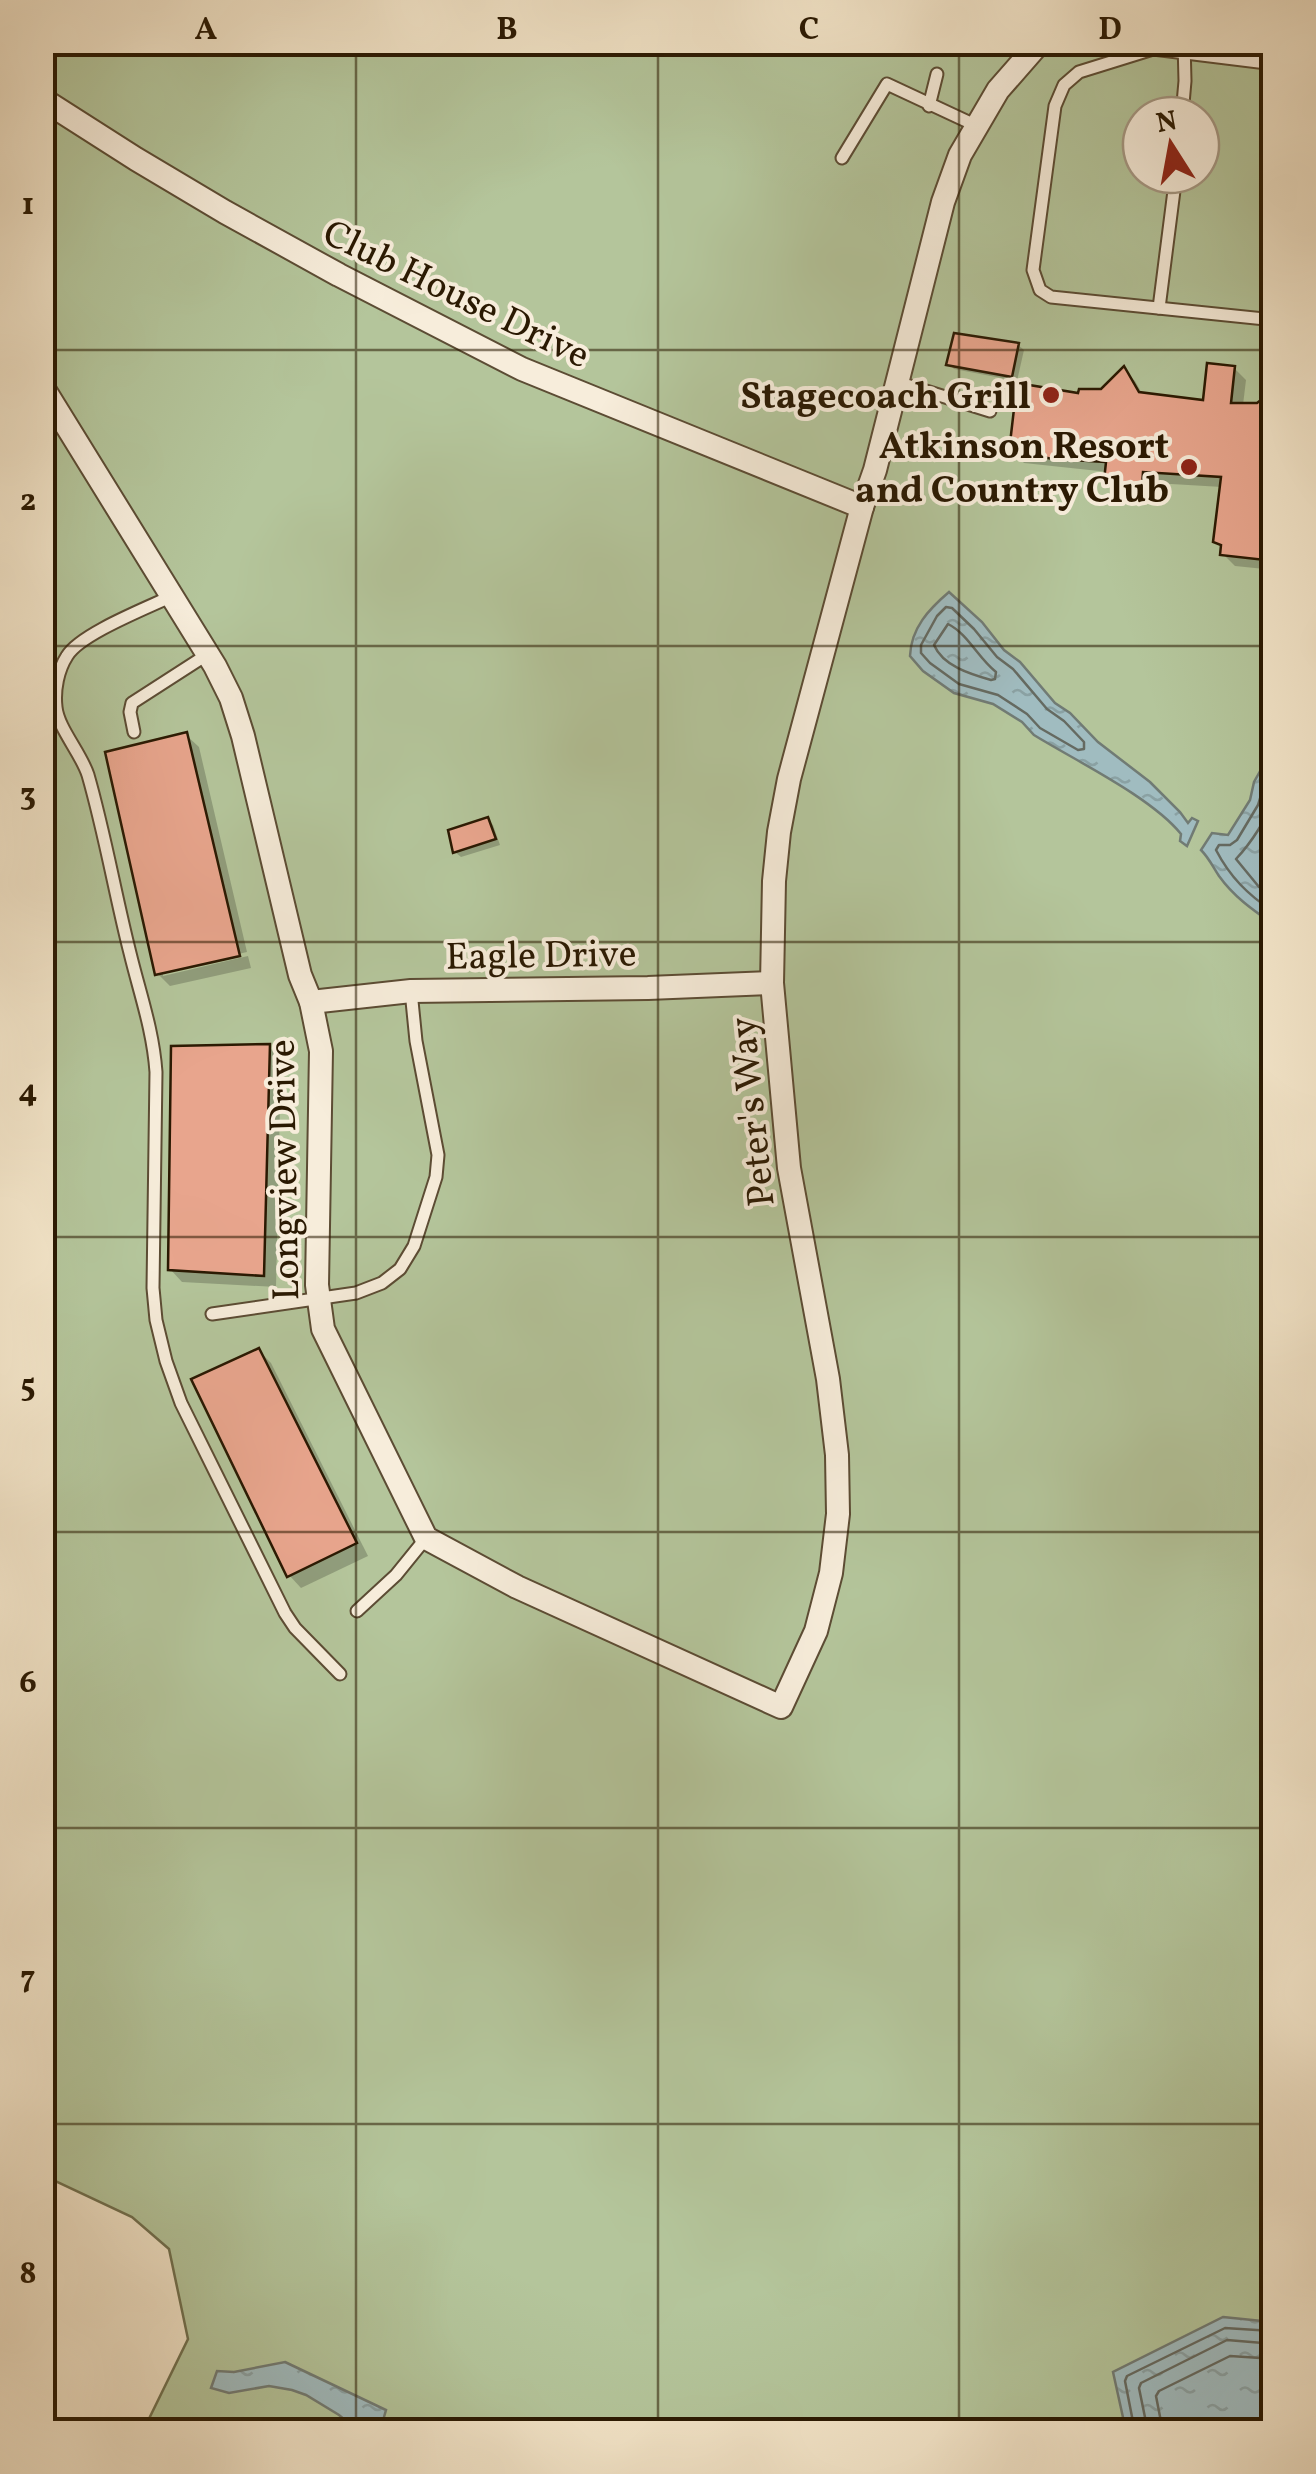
<svg xmlns="http://www.w3.org/2000/svg" width="1316" height="2474" font-family="Vollkorn,serif">
<defs>
<pattern id="water-ripples" width="26" height="14" patternUnits="userSpaceOnUse" patternTransform="scale(2.5)"><rect width="26" height="14" fill="#a0bcc0"/><path d="M2 4q2-2 4 0t4 0M15 11q2-2 4 0t4 0" fill="none" stroke="#8aa1a3"/></pattern>
</defs>
<rect width="100%" height="100%" fill="#f2e4c8"/>
<filter id="stains"><feTurbulence type="fractalNoise" baseFrequency=".002" numOctaves="4"/><feColorMatrix values="0 0 0 0 .2 0 0 0 0 .09 0 0 0 0 .02 0 0 0 .5 -.17"/></filter>
<radialGradient id="worn" r=".72"><stop offset=".6" stop-color="#630" stop-opacity="0"/><stop offset="1" stop-color="#630" stop-opacity=".3"/></radialGradient>
<path fill="#b4c59b" stroke="#6f6f4e" stroke-width="2.5" fill-rule="evenodd" d="M 42,43 L 1273,43 L 1273,2431 L 143,2431 L 188,2339 L 169,2249 L 132,2217 L 55,2181 L 42,2172 ZM 1141,115 L 1201,115 L 1201,175 L 1141,175 Z"/>
<g fill="url(#water-ripples)" stroke="#717b74" stroke-width="2.5">
<path d="M 949,592 L 982,622 L 1004,650 L 1020,662 L 1055,703 L 1070,713 L 1098,742 L 1150,782 L 1180,812 L 1188,823 L 1192,818 L 1198,821 L 1187,846 L 1180,841 L 1181,834 C 1151,797 1076,761 1034,735 L 1022,722 L 993,704 L 954,693 L 923,671 L 910,656 C 911,628 929,609 949,592 Z"/>
<path d="M 1273,759 L 1273,924 C 1253,910 1234,897 1219,876 C 1213,867 1209,858 1201,850 L 1212,833 L 1228,835 L 1250,800 L 1254,782 L 1263,766 Z"/>
<path d="M 1223,2317 L 1273,2322 L 1273,2431 L 1126,2431 L 1113,2372 Z"/>
<path d="M 285,2362 L 386,2410 L 380,2431 L 358,2431 L 339,2415 L 306,2395 L 292,2390 L 269,2386 L 229,2393 L 211,2388 L 217,2371 L 234,2372 Z"/>
</g>
<g fill="#0003">
<path d="M 1018,345 L 1024,350 L 1017,381 L 954,369 L 949,364 Z"/>
<path d="M 1234,368 L 1246,380 L 1243,405 L 1258,405 L 1274,396 L 1274,570 L 1235,566 L 1223,554 L 1223,549 L 1216,541 L 1222,487 L 1154,483 L 1153,496 L 1119,492 L 1107,480 L 1108,472 L 1024,463 L 1012,451 L 1080,396 L 1102,391 L 1124,370 L 1135,381 L 1143,395 L 1205,403 Z"/>
<path d="M 186,735 L 199,747 L 247,952 L 163,971 L 163,976 L 248,956 L 251,968 L 170,986 L 158,974 Z"/>
<path d="M 488,820 L 493,825 L 500,845 L 461,857 L 455,852 Z"/>
<path d="M 269,1047 L 281,1059 L 276,1287 L 182,1282 L 170,1269 Z"/>
<path d="M 259,1351 L 271,1363 L 368,1556 L 301,1588 L 289,1575 Z"/>
</g>
<g fill="none" stroke-linecap="round" stroke-linejoin="round">
<g stroke="#656a61" stroke-width="2.5">
<path d="M 946,607 L 952,608 L 974,629 L 997,657 L 1013,669 L 1047,709 L 1064,721 L 1084,742 L 1084,749 L 1078,750 L 1040,728 L 1027,714 L 998,695 L 959,684 L 930,663 L 921,653 L 921,645 L 937,616 Z"/>
<path d="M 948,624 C 968,634 978,658 996,672 L 995,679 L 991,680 C 970,674 943,666 934,645 Z"/>
<path d="M 1274,771 L 1264,785 L 1258,805 L 1237,840 L 1230,845 L 1219,845 L 1216,850 C 1230,877 1248,895 1274,912"/>
<path d="M 1274,797 C 1267,819 1251,843 1236,859 L 1259,887 L 1274,897"/>
<path d="M 1135,2432 L 1125,2381 L 1127,2376 L 1225,2328 L 1274,2331"/>
<path d="M 1148,2432 L 1139,2388 L 1141,2383 L 1227,2340 L 1274,2344"/>
<path d="M 1163,2432 L 1156,2396 L 1159,2391 L 1230,2356 L 1274,2359"/>
</g>
</g>
<g fill="#e8a58d" stroke="#2a1902" stroke-width="2.5">
<path d="M 954,333 L 1019,343 L 1012,377 L 946,365 Z"/>
<path d="M 1207,363 L 1235,366 L 1231,403 L 1257,403 L 1274,390 L 1274,561 L 1220,555 L 1221,545 L 1213,542 L 1221,477 L 1143,472 L 1142,486 L 1104,481 L 1106,462 L 1054,459 L 1009,452 L 1017,383 L 1078,393 L 1079,389 L 1101,389 L 1124,366 L 1139,392 L 1203,400 Z"/>
<path d="M 187,732 L 240,956 L 155,975 L 105,752 Z"/>
<path d="M 488,817 L 496,839 L 453,853 L 448,830 Z"/>
<path d="M 270,1044 L 264,1276 L 168,1270 L 171,1046 Z"/>
<path d="M 259,1348 L 357,1543 L 287,1577 L 191,1379 Z"/>
</g>
<g fill="none" stroke-linecap="round" stroke-linejoin="round">
<defs>
<g id="service">
<path d="M 1274,64 L 1153,49 L 1079,72 L 1064,85 L 1055,106 L 1033,270 L 1040,290 L 1051,297 L 1274,320"/>
<path d="M 929,106 L 937,74"/>
<path d="M 1182,115 L 1185,81 L 1184,42"/>
<path d="M 842,158 L 887,84 L 977,126"/>
<path d="M 1159,308 L 1176,175"/>
<path d="M 897,382 L 990,411"/>
<path d="M 172,596 C 147,608 80,634 67,656 C 58,670 54,690 56,707 C 58,728 81,753 88,775 C 105,834 115,894 130,953 C 140,994 153,1030 156,1072 L 153,1288 L 156,1320 L 166,1361 L 181,1403 L 285,1613 L 295,1628 L 340,1674"/>
<path d="M 134,732 L 130,712 L 132,703 L 208,654"/>
<path d="M 212,1314 L 356,1293 L 382,1283 L 400,1269 L 414,1246 L 436,1177 L 438,1155 L 416,1041 L 411,991"/>
<path d="M 357,1611 L 396,1575 L 426,1538"/>
</g>
<g id="minor">
<path d="M 42,99 L 136,159 L 225,212 L 339,275 L 522,369 L 862,507"/>
<path d="M 42,386 L 215,666 L 231,698 L 243,736 L 300,975 L 311,1002 L 321,1051 L 317,1285 L 323,1329 L 426,1538 L 517,1587 L 781,1707 L 816,1631 L 831,1573 L 838,1514 L 837,1455 L 828,1379 L 789,1168 L 772,983 L 774,881 L 779,832 L 789,779 L 862,507 L 875,470 L 943,202 L 960,155 L 998,90 L 1040,42"/>
<path d="M 311,1002 L 411,991 L 648,988 L 772,983"/>
</g>
</defs>
<use href="#service" stroke="#5c4c34" stroke-width="15"/>
<use href="#minor" stroke="#5c4c34" stroke-width="26"/>
<use href="#service" stroke="#f7eddb" stroke-width="11"/>
<use href="#minor" stroke="#f7eddb" stroke-width="22"/>
</g>
<path fill="none" stroke="#2a1902" stroke-width="2.5" stroke-opacity="0.55" d="M 356,42 L 356,2432M 658,42 L 658,2432M 959,42 L 959,2432M 42,350 L 1274,350M 42,646 L 1274,646M 42,942 L 1274,942M 42,1237 L 1274,1237M 42,1532 L 1274,1532M 42,1828 L 1274,1828M 42,2124 L 1274,2124"/>
<g fill="#8f2418" stroke="#f7eddb" stroke-width="4">
<circle cx="1051" cy="395" r="10"/>
<circle cx="1189" cy="467" r="10"/>
</g>
<g text-anchor="middle" stroke-width="8" stroke-linejoin="round" paint-order="stroke">
<g font-size="38" fill="#2a1902" stroke="#f7eddb">
<text transform="translate(457 293) rotate(26)" y="13">Club House Drive</text>
<text transform="translate(541 954) rotate(-1)" y="13">Eagle Drive</text>
<text transform="translate(751 1112) rotate(-96)" y="13">Peter's Way</text>
<text transform="translate(283 1170) rotate(-91)" y="13">Longview Drive</text>
</g>
<g font-size="38" font-weight="bold" fill="#2a1902" stroke="#f7eddb" text-anchor="end">
<text x="1031" y="408">Stagecoach Grill</text>
<text x="1169" y="458">Atkinson Resort<tspan x="1169" dy="44">and Country Club</tspan></text>
</g>
</g>
<rect width="1316" height="2474" fill="none" stroke="#f2e4c8" stroke-width="110"/>
<g transform="translate(1171 145) rotate(349)"><circle r="48" fill="#f7eddb" stroke="#a59884" stroke-width="2.5"/>
<path d="M0-8L18 38L0 25L-18 38Z" fill="#8f2418"/>
<text y="-15" font-size="28" font-weight="bold" text-anchor="middle" fill="#2a1902">N</text>
</g>
<rect x="55" y="55" width="1206" height="2364" fill="none" stroke="#2a1902" stroke-width="4"/>
<g font-size="32" text-anchor="middle" font-weight="bold" fill="#2a1902">
<text x="206" y="39">A</text>
<text x="507" y="39">B</text>
<text x="809" y="39">C</text>
<text x="1110" y="39">D</text>
<text x="28" y="214">1</text>
<text x="28" y="510">2</text>
<text x="28" y="805">3</text>
<text x="28" y="1101">4</text>
<text x="28" y="1396">5</text>
<text x="28" y="1692">6</text>
<text x="28" y="1987">7</text>
<text x="28" y="2283">8</text>
</g>
<rect width="100%" height="100%" filter="url(#stains)"/>
<rect width="100%" height="100%" fill="url(#worn)"/>
</svg>
